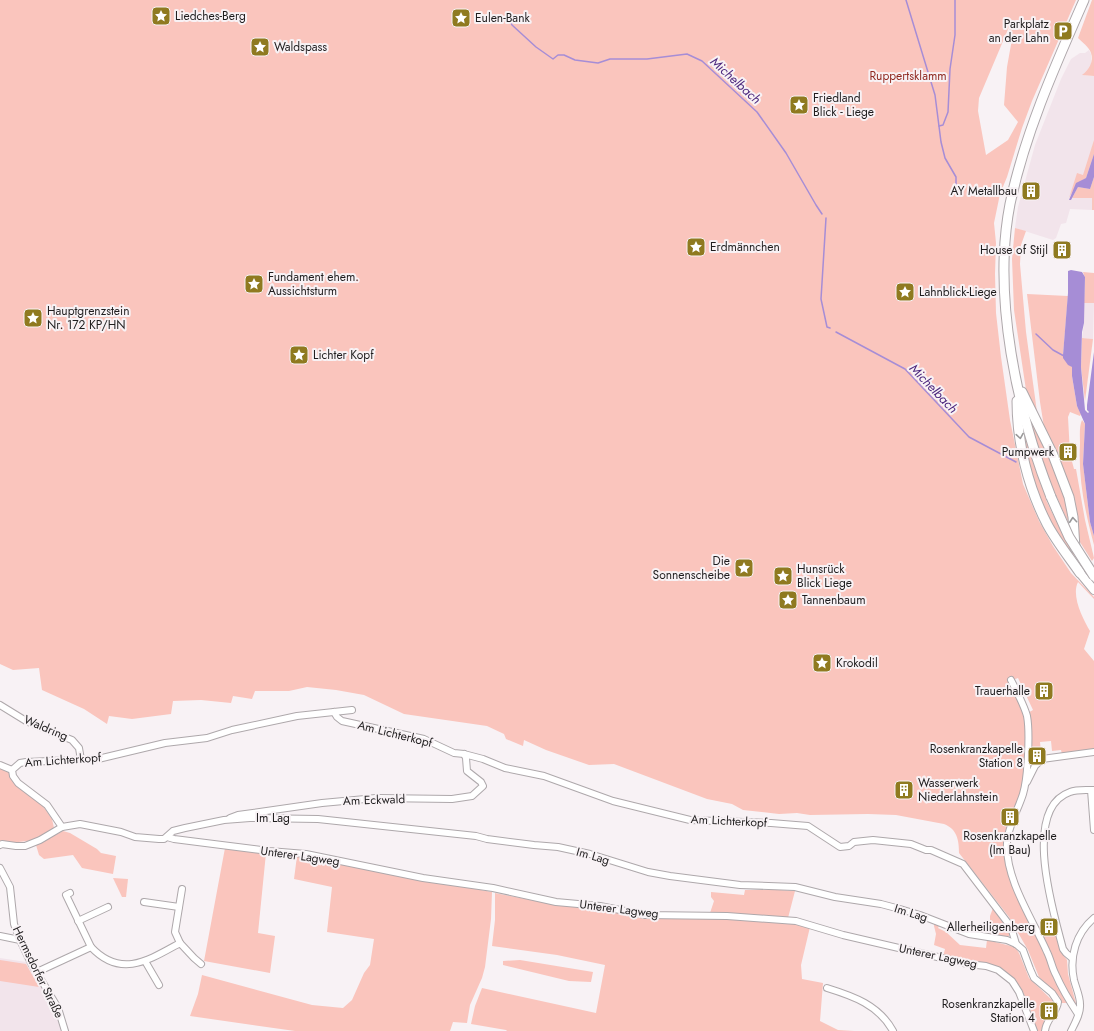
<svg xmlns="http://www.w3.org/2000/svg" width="1094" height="1031" font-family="Jost,sans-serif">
<rect width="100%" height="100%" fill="#f8f2f5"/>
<g fill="#f2e4eb">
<path d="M 1089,50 L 1091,54 L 1091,65 L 1083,75 L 1094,76 L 1094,193 L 1092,194 L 1092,210 L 1070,209 L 1066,223 L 1061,224 L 1056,238 L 1053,240 L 1015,228 L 1018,207 L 1035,145 L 1061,79 L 1071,59 L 1080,53 L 1085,53 Z"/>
<path d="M 1084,303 L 1094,303 L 1093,339 L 1082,338 L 1084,323 Z"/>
<path d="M 0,958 L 26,962 L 57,1014 L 62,1031 L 0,1031 Z"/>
</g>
<g fill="#fac5bd" fill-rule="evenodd">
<path d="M 0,0 L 1076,0 L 1032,101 L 1022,128 L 1007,177 L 1000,194 L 994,223 L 996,243 L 995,274 L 996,313 L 1001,357 L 1010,420 L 1023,484 L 1039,521 L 1053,546 L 1071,573 L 1094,597 L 1094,599 L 1078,582 C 1071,596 1083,619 1090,631 L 1084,649 L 1094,661 L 1094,750 L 1062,754 L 1061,750 L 1052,751 L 1051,741 L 1040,742 L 1042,761 L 1031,778 L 1011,833 L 1009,845 L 1012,868 L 1036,927 L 1054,924 L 1061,952 L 1067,960 L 1068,974 L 1077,1007 L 1068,1003 L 1061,1003 L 1060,997 L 1039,977 L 1028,950 L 1009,917 L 959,853 C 959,840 957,829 944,824 L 896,815 L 868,814 L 810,815 L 797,813 L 779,814 L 743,810 L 732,804 L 707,799 L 614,764 L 589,765 L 546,750 L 524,740 L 523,746 L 506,739 L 504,734 L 487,726 L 404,714 L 364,695 L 336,690 L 307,687 L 289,691 L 255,691 L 252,699 L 233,696 L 231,703 L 201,700 L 173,701 L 171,714 L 132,719 L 109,716 L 107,724 L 84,709 L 42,690 L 39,668 L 13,670 L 0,664 ZM 1009,27 L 1012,39 L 1007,67 L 1004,105 L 1018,122 L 1008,140 L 986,155 L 978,111 L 979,98 ZM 1018,678 L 1033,710 L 1024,715 L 1010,681 Z"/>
<path d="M 1092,0 L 1094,0 L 1094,76 L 1082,75 C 1089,70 1094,61 1091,53 C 1089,47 1082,42 1078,38 Z"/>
<path d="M 1094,140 L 1094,154 L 1086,178 C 1077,182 1073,191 1069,198 L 1077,173 L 1083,175 Z"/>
<path d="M 1094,177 L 1094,210 L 1092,210 L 1092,198 L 1072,198 L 1078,187 L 1090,189 Z"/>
<path d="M 1015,228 L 1026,231 L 1021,245 L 1020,264 L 1026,332 L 1037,412 L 1036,415 L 1026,390 L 1014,310 L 1012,259 Z"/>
<path d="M 1083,272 L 1094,273 L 1094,303 L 1084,303 L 1085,278 Z"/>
<path d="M 1027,294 L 1068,296 L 1063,355 L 1072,367 L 1072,376 L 1077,406 L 1081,414 L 1080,416 L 1070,412 L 1068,417 L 1070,454 L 1074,469 L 1076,469 L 1085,520 L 1094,558 L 1092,561 L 1078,539 L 1075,500 L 1056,453 L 1044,427 L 1040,402 Z"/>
<path d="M 1082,338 L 1093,339 L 1085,401 L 1081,367 Z"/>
<path d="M 1026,408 C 1044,446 1065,482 1069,524 L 1054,491 L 1053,492 L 1040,457 Z"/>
<path d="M 1022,419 L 1035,465 L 1047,499 L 1046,500 L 1059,527 L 1074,553 L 1075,563 C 1067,551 1058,539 1052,526 C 1036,498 1022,451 1022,419 Z"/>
<path d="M 1082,420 L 1085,424 L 1083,464 L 1090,522 L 1094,536 L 1094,545 C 1085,512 1078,478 1080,444 C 1080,436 1079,427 1082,420 Z"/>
<path d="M 0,763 L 9,771 L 20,788 L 43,806 L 52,819 L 54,828 L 35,840 L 2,844 L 0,841 Z"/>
<path d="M 63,831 L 70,833 L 97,849 L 101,853 L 116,856 L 113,874 L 82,868 L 73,855 L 44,859 L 39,855 L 36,845 Z"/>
<path d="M 225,848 L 266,853 L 258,933 L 275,936 L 270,973 L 204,961 Z"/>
<path d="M 297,856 L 492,892 L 491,919 L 485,967 L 482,978 L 470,1005 L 467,1023 L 453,1022 L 450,1031 L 295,1031 L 190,1016 L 198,994 L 202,975 L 312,1005 L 343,1008 L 352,1000 L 364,973 L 370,965 L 374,939 L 327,932 L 332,887 L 294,879 Z"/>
<path d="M 113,878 L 128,879 L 126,897 L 122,897 Z"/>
<path d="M 745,890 L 780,890 L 795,891 L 788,918 L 710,913 L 714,901 L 711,897 L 711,892 L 744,895 Z"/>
<path d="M 495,893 L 556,905 L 599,908 L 644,918 L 726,918 L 795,923 L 810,927 L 801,965 L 802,979 L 823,983 L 820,1021 L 838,1030 L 854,1031 L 507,1031 L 506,1030 L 471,1024 L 475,1006 L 482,988 L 596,1013 L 605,965 L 557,955 L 492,946 L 495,920 Z"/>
<path d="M 993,908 L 1009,930 L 1009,936 L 1006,937 L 990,934 L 990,916 Z"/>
<path d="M 934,924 L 939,926 L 938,928 L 946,932 L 960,945 L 986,948 L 987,940 L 1015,947 L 1019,953 L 1029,978 L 1053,1001 L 1053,1006 L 1046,1017 L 1041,1031 L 1037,1031 C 1033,1018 1029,1003 1022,990 C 1018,982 1009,973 1001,968 C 988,962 958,959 943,957 L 945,949 L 934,945 L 936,934 L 934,926 Z"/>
<path d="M 0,960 L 26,964 L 39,987 L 0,981 Z"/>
<path d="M 520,960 L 593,972 L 591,982 L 569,981 L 503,965 L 503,961 Z"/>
</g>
<g fill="#a68dd6">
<path d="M 1094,154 L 1094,177 L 1090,189 L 1078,187 L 1071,200 L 1069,200 L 1076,183 L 1086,178 Z"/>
<path d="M 1071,270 L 1082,272 L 1085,277 L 1084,323 L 1082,332 L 1081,367 L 1085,410 L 1088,413 L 1089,412 L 1087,410 L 1087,405 L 1094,352 L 1094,536 L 1090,522 L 1083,464 L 1085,424 L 1077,406 L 1072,376 L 1072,367 L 1068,365 L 1063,358 L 1063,355 L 1068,293 L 1068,271 Z"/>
</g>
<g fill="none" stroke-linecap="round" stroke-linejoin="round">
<g stroke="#a68dd6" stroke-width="1.5">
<path d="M 906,0 L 935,95 L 941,142 L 945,158 L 956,177 L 956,186"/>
<path d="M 508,17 L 512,25 L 536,47 L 553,59 L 558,55 L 564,55 L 575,60 L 598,63 L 610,59 L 647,59 L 687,54 L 702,61 L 757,112 L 786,153 L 816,205 L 822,214"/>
<path d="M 939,126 L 943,125 L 948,112 L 950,69 L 955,35 L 955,0"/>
<path d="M 826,218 L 821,299 L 827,327 L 830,328"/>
<path d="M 836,332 L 905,369 L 969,437 L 1016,462"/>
<path d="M 1036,334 L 1053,350 L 1064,356"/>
</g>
<defs>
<g id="street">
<path d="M 1011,680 C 1016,690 1024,705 1027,716 C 1030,732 1028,778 1023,794 C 1018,810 1008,826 1007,843 C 1005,879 1033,920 1047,952 C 1051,960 1052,968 1056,975 C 1062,989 1070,1002 1078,1014"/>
<path d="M 0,705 L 26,721 L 57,734 L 72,740 L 79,748 L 81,760"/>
<path d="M 334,712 L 337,717 L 342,721 L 424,739 L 454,753 L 464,754 L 483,759 L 505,768 L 544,776 L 613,801 L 690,820 L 771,823 L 808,826 L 840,847 L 849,846 L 854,842 L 873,840 L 911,844 L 926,850 L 931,850 L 963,864 L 1011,927 L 1016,944"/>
<path d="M 0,765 L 12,770"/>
<path d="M 1027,782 L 1035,766 L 1042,759 L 1094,752"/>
<path d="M 1091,790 L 1094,830"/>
<path d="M 230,818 L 238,815 L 322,803 L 376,798 L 452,799 L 472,796 L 483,786 L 481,782 L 467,771 L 466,758 L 464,754"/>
<path d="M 62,827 L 47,805 L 18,783 L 13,776 L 12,770 L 20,763 L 26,762 L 98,759 L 165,743 L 207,738 L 232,730 L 297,716 L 352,710"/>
<path d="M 167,837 L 174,839 L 269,851 L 306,854 L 423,878 L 493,888 L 556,902 L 600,906 L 645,915 L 727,916 L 796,921 L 843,935 L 946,959 L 968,964 L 986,966 L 998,970 L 1012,981 L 1019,992 L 1034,1031"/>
<path d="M 0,845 L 2,844 L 16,846 L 25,846 L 40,840 L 62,827 L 80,824 L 121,832 L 135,837 L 159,839 L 164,839 L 173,831 L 185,828 L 224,820 L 250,818 L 318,819 L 476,836 L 487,839 L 534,845 L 558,847 L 590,854 L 648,872 L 670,876 L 740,885 L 795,887 L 835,897 L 881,904 L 900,909 L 920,915 L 969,934 L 1007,940 L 1016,944 L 1023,950 L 1030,969 L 1034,978 L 1052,993 L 1058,1002 C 1057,1013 1046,1019 1045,1031"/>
<path d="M 0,868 L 10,887 L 14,924 L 20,940 L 31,963 L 58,1008 L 65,1031"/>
<path d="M 70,893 L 66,895 L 91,947"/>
<path d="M 144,902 L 179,907"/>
<path d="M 78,921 L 108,907"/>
<path d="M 0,936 L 20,940"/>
<path d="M 180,943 L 175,932 L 182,889"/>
<path d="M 1072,958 L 1066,953 L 1063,949 C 1054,914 1021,809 1070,792 C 1077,789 1086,790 1094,790"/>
<path d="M 145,961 L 159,985"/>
<path d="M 37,972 L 91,947 C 121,979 149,960 180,943 L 194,958 L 201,964"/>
<path d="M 827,988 C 853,996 879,1005 893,1031"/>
<path d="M 1071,1031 C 1075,1023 1081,1013 1080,1004 C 1080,996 1076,988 1074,980 C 1069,957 1076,933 1094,918"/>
</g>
<path id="secondary" d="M 1080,573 L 1094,590"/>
<g id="primary">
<path d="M 1022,392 L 1053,455 L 1069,497 L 1073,517 L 1075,548"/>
<path d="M 1017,401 C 1017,443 1028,487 1047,524 C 1056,541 1069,557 1080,573"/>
<path d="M 1051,497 C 1017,411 992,296 1010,204 C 1025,133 1055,66 1084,0"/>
</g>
</defs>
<use href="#street" stroke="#aea8ab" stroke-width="8"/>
<use href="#secondary" stroke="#aea8ab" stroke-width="10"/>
<use href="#primary" stroke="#aea8ab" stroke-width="11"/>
<use href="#street" stroke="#fff" stroke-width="6"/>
<use href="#secondary" stroke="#fff" stroke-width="8"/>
<use href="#primary" stroke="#fff" stroke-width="9"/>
<defs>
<path id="primary-bridge" d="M 1051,497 L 1069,537 L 1094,576"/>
</defs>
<use href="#primary-bridge" stroke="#aea8ab" stroke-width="11" stroke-linecap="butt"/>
<use href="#primary-bridge" stroke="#fff" stroke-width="9"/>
</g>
<defs><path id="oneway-chevron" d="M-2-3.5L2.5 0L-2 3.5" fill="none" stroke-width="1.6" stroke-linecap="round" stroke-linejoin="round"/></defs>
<g stroke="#9a999a">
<use href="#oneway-chevron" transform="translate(1020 436) rotate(81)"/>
<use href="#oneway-chevron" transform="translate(1073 520) rotate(-95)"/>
</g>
<defs>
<symbol id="sight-square" viewBox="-11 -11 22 22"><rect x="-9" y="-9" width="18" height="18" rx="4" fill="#8f7a20" stroke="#f8f2f5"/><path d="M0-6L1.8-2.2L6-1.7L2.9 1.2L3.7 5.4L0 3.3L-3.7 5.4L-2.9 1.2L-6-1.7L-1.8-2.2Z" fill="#fff"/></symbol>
<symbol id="parking-square" viewBox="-11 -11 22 22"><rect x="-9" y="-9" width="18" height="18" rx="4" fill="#8f7a20" stroke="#f8f2f5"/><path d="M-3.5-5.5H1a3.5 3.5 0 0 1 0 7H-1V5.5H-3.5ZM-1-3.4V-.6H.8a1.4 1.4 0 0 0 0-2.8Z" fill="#fff"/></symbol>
<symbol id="building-square" viewBox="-11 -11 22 22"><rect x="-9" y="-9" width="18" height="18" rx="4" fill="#8f7a20" stroke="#f8f2f5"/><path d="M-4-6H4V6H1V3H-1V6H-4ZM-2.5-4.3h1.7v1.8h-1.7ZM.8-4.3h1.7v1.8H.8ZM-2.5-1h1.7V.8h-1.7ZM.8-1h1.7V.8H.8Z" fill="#fff"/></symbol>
</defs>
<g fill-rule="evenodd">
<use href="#sight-square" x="150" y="5" width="22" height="22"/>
<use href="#sight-square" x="450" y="7" width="22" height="22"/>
<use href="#parking-square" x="1052" y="20" width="22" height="22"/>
<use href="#sight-square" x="249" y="36" width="22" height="22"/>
<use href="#sight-square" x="788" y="94" width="22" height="22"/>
<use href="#building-square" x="1020" y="180" width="22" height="22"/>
<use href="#sight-square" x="685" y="236" width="22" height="22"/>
<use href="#building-square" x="1051" y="239" width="22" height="22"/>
<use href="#sight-square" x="243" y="273" width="22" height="22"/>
<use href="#sight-square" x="894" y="281" width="22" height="22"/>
<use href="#sight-square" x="22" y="307" width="22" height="22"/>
<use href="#sight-square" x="288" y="344" width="22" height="22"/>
<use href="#building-square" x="1057" y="441" width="22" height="22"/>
<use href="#sight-square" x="733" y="557" width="22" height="22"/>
<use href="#sight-square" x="772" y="565" width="22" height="22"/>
<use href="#sight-square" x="777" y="589" width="22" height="22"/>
<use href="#sight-square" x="811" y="652" width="22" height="22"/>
<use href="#building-square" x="1033" y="680" width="22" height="22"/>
<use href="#building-square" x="1026" y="745" width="22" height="22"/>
<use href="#building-square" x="893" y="779" width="22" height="22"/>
<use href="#building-square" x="999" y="806" width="22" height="22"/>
<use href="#building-square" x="1038" y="916" width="22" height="22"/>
<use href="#building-square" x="1038" y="1000" width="22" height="22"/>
</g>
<g text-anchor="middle" stroke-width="4" stroke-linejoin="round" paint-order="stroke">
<g font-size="12" fill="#1f1d1e" stroke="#f8f2f5" text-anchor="start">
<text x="175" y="20">Liedches-Berg</text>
<text x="475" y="22">Eulen-Bank</text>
<text x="1049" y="28" text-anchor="end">Parkplatz<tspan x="1049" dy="14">an der Lahn</tspan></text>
<text x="274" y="51">Waldspass</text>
<text x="813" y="102">Friedland<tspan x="813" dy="14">Blick - Liege</tspan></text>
<text x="1017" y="195" text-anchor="end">AY Metallbau</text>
<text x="710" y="251">Erdmännchen</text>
<text x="1048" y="254" text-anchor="end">House of Stijl</text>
<text x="268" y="281">Fundament ehem.<tspan x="268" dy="14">Aussichtsturm</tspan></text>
<text x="919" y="296">Lahnblick-Liege</text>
<text x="47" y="315">Hauptgrenzstein<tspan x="47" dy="14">Nr. 172 KP/HN</tspan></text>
<text x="313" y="359">Lichter Kopf</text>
<text x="1054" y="456" text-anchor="end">Pumpwerk</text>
<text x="730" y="565" text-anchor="end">Die<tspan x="730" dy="14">Sonnenscheibe</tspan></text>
<text x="797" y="573">Hunsrück<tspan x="797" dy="14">Blick Liege</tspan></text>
<text x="802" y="604">Tannenbaum</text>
<text x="836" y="667">Krokodil</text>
<text x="1030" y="695" text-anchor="end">Trauerhalle</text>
<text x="1023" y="753" text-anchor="end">Rosenkranzkapelle<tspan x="1023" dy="14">Station 8</tspan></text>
<text x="918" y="787">Wasserwerk<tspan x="918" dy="14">Niederlahnstein</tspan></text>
<text x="1010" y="840" text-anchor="middle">Rosenkranzkapelle<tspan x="1010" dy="14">(Im Bau)</tspan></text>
<text x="1035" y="931" text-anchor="end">Allerheiligenberg</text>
<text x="1035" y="1008" text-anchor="end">Rosenkranzkapelle<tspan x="1035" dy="14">Station 4</tspan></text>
</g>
<g font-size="12" fill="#902a22" stroke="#f8f2f5">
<text x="908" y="80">Ruppertsklamm</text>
</g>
<g font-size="12" fill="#1f1d1e" stroke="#f8f2f5">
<text transform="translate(46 728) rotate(23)" y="4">Waldring</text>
<text transform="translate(395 734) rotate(14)" y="4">Am Lichterkopf</text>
<text transform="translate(63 760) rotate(-4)" y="4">Am Lichterkopf</text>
<text transform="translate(374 800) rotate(-2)" y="4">Am Eckwald</text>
<text x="273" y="822">Im Lag</text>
<text transform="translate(729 821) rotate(3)" y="4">Am Lichterkopf</text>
<text transform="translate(300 856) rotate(8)" y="4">Unterer Lagweg</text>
<text transform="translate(593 856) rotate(16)" y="4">Im Lag</text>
<text transform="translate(619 909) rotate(7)" y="4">Unterer Lagweg</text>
<text transform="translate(911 913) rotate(17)" y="4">Im Lag</text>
<text transform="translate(938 956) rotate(12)" y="4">Unterer Lagweg</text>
<text transform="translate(38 972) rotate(64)" y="4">Hermsdorfer Straße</text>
</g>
<g font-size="13" font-style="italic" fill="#4d287e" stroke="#f8f2f5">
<text transform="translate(736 80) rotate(42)" y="5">Michelbach</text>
<text transform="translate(934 388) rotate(46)" y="5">Michelbach</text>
</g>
</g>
</svg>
